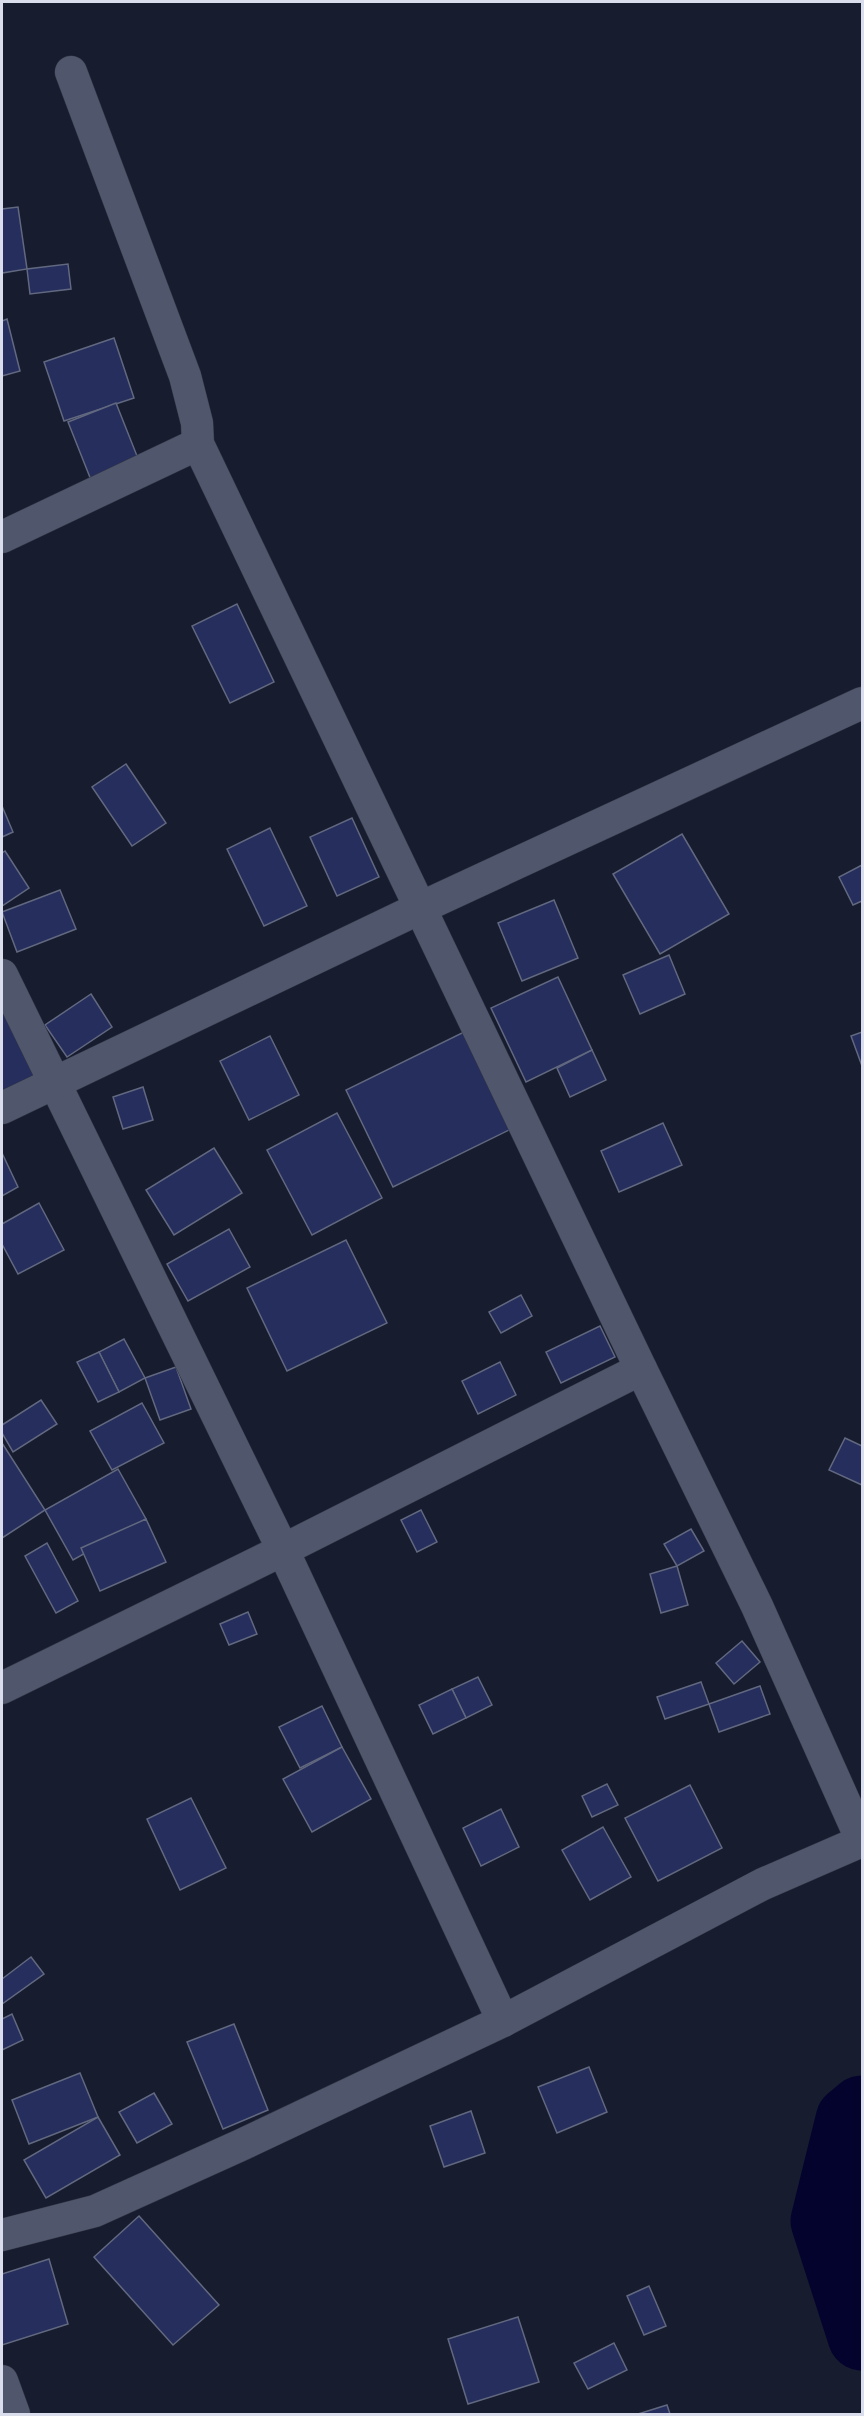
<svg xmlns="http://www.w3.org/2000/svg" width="864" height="2416" font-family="'Work Sans',sans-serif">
<rect width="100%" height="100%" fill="#171c2f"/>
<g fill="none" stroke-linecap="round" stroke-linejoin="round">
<path stroke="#04032d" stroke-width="69" d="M 862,2110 L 850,2120 L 825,2221 L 862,2336"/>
</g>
<g fill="#252e5c" stroke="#61687f" stroke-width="1.5">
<path d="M 18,207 L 27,269 L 2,273 L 2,209 Z"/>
<path d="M 68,264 L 71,289 L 30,294 L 27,269 Z"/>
<path d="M 7,319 L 20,371 L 2,376 L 2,321 Z"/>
<path d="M 114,338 L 134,398 L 64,421 L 44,362 Z"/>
<path d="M 116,403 L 141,466 L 93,485 L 68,422 Z"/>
<path d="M 237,604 L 274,682 L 230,703 L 192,626 Z"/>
<path d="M 126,764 L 166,823 L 132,846 L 92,787 Z"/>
<path d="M 2,806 L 13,832 L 2,837 Z"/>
<path d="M 352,818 L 379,877 L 337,896 L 310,837 Z"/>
<path d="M 270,828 L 307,906 L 264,926 L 227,849 Z"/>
<path d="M 682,834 L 729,914 L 660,954 L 613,874 Z"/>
<path d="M 5,851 L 29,888 L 2,906 L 2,853 Z"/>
<path d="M 862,865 L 862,901 L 853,905 L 839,877 Z"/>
<path d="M 60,890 L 76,929 L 17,952 L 2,912 Z"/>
<path d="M 554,900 L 578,958 L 522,981 L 498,923 Z"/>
<path d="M 669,955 L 685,994 L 640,1014 L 623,975 Z"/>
<path d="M 558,977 L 592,1050 L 526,1082 L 491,1008 Z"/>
<path d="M 91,994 L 112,1027 L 67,1057 L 45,1025 Z"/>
<path d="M 2,1005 L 36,1076 L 2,1093 Z"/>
<path d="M 464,1032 L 511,1129 L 393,1187 L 346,1090 Z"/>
<path d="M 862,1032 L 862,1066 L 851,1036 Z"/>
<path d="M 270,1036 L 299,1095 L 249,1120 L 220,1061 Z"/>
<path d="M 592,1050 L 606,1080 L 570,1097 L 557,1068 Z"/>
<path d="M 143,1087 L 153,1120 L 123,1129 L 113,1097 Z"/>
<path d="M 337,1113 L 382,1198 L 312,1235 L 267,1150 Z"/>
<path d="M 663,1123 L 682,1165 L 619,1192 L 601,1151 Z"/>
<path d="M 214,1148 L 242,1193 L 174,1235 L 146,1190 Z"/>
<path d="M 2,1153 L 18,1187 L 2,1196 Z"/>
<path d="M 39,1203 L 64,1250 L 18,1274 L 2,1244 L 2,1224 Z"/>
<path d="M 229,1229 L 250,1267 L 188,1301 L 167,1264 Z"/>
<path d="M 346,1240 L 387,1323 L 287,1371 L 247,1288 Z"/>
<path d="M 521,1295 L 532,1316 L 501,1333 L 489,1312 Z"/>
<path d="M 600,1326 L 615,1357 L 561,1383 L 546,1352 Z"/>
<path d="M 124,1339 L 145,1378 L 119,1392 L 99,1352 Z"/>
<path d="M 99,1352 L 119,1392 L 98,1402 L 77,1362 Z"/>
<path d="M 500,1362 L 516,1395 L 478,1414 L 462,1381 Z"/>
<path d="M 176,1367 L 191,1409 L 160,1420 L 145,1378 Z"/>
<path d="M 41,1400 L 57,1424 L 13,1452 L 2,1433 L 2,1425 Z"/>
<path d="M 142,1403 L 164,1443 L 112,1470 L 90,1431 Z"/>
<path d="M 845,1438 L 862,1446 L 862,1485 L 829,1470 Z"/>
<path d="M 2,1443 L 45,1510 L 2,1538 Z"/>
<path d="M 118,1469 L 146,1519 L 73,1560 L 45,1510 Z"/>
<path d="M 421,1510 L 437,1542 L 417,1552 L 401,1520 Z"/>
<path d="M 146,1519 L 166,1562 L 100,1591 L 81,1548 Z"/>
<path d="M 691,1529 L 704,1551 L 677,1566 L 664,1544 Z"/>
<path d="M 47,1543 L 78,1601 L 56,1613 L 25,1556 Z"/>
<path d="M 677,1566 L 688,1605 L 661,1613 L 650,1574 Z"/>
<path d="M 248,1612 L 257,1634 L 229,1645 L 220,1624 Z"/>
<path d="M 742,1641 L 760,1662 L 734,1684 L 716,1663 Z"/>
<path d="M 478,1677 L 492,1705 L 466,1718 L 452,1689 Z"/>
<path d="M 701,1682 L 709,1704 L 665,1719 L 657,1697 Z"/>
<path d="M 760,1686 L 770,1714 L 719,1732 L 709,1704 Z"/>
<path d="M 452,1689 L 466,1718 L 433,1734 L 419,1705 Z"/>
<path d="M 322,1706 L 342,1747 L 300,1768 L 279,1727 Z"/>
<path d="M 342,1747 L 371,1799 L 312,1832 L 283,1779 Z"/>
<path d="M 607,1784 L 618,1805 L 592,1817 L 582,1796 Z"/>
<path d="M 690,1785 L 722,1848 L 658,1881 L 625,1818 Z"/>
<path d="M 191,1798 L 226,1868 L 180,1890 L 147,1819 Z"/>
<path d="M 501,1809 L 519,1847 L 481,1866 L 463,1828 Z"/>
<path d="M 603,1827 L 631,1877 L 590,1900 L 562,1850 Z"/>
<path d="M 31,1957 L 44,1974 L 2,2004 L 2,1979 Z"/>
<path d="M 12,2014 L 23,2040 L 2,2050 L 2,2019 Z"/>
<path d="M 234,2024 L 268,2110 L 223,2129 L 187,2042 Z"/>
<path d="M 589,2067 L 607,2112 L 557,2133 L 538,2087 Z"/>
<path d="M 80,2073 L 98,2117 L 29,2144 L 12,2100 Z"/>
<path d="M 154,2093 L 172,2124 L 137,2143 L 119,2112 Z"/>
<path d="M 471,2111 L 485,2153 L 444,2167 L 430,2126 Z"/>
<path d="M 98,2117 L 120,2155 L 46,2198 L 24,2160 Z"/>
<path d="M 139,2216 L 219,2305 L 173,2345 L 94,2257 Z"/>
<path d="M 49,2259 L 68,2324 L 2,2345 L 2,2274 Z"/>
<path d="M 649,2286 L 666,2326 L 644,2335 L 627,2296 Z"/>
<path d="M 518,2317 L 539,2382 L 468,2404 L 448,2339 Z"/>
<path d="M 614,2343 L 627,2370 L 588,2389 L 574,2363 Z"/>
<path d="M 667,2405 L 670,2414 L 638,2414 Z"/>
</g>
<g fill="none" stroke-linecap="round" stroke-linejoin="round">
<defs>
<g id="minor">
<path d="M 71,72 L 185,376 L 197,423 L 198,444 L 641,1369 L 757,1606 L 862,1841"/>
<path d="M 2,537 L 198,444"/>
<path d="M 2,975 L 283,1550 L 503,2021"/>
<path d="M 2,1108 L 420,908 L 862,703"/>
<path d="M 2,1688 L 283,1550 L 641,1369"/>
<path d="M 2,2235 L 95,2211 L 241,2145 L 503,2021 L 763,1884 L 862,1841"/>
<path d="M 2,2381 L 14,2414"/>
</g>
</defs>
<use href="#minor" stroke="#333646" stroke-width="33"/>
<use href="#minor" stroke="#50576d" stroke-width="32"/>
</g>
<rect width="864" height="2416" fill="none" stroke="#dadeec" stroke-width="6"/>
</svg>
